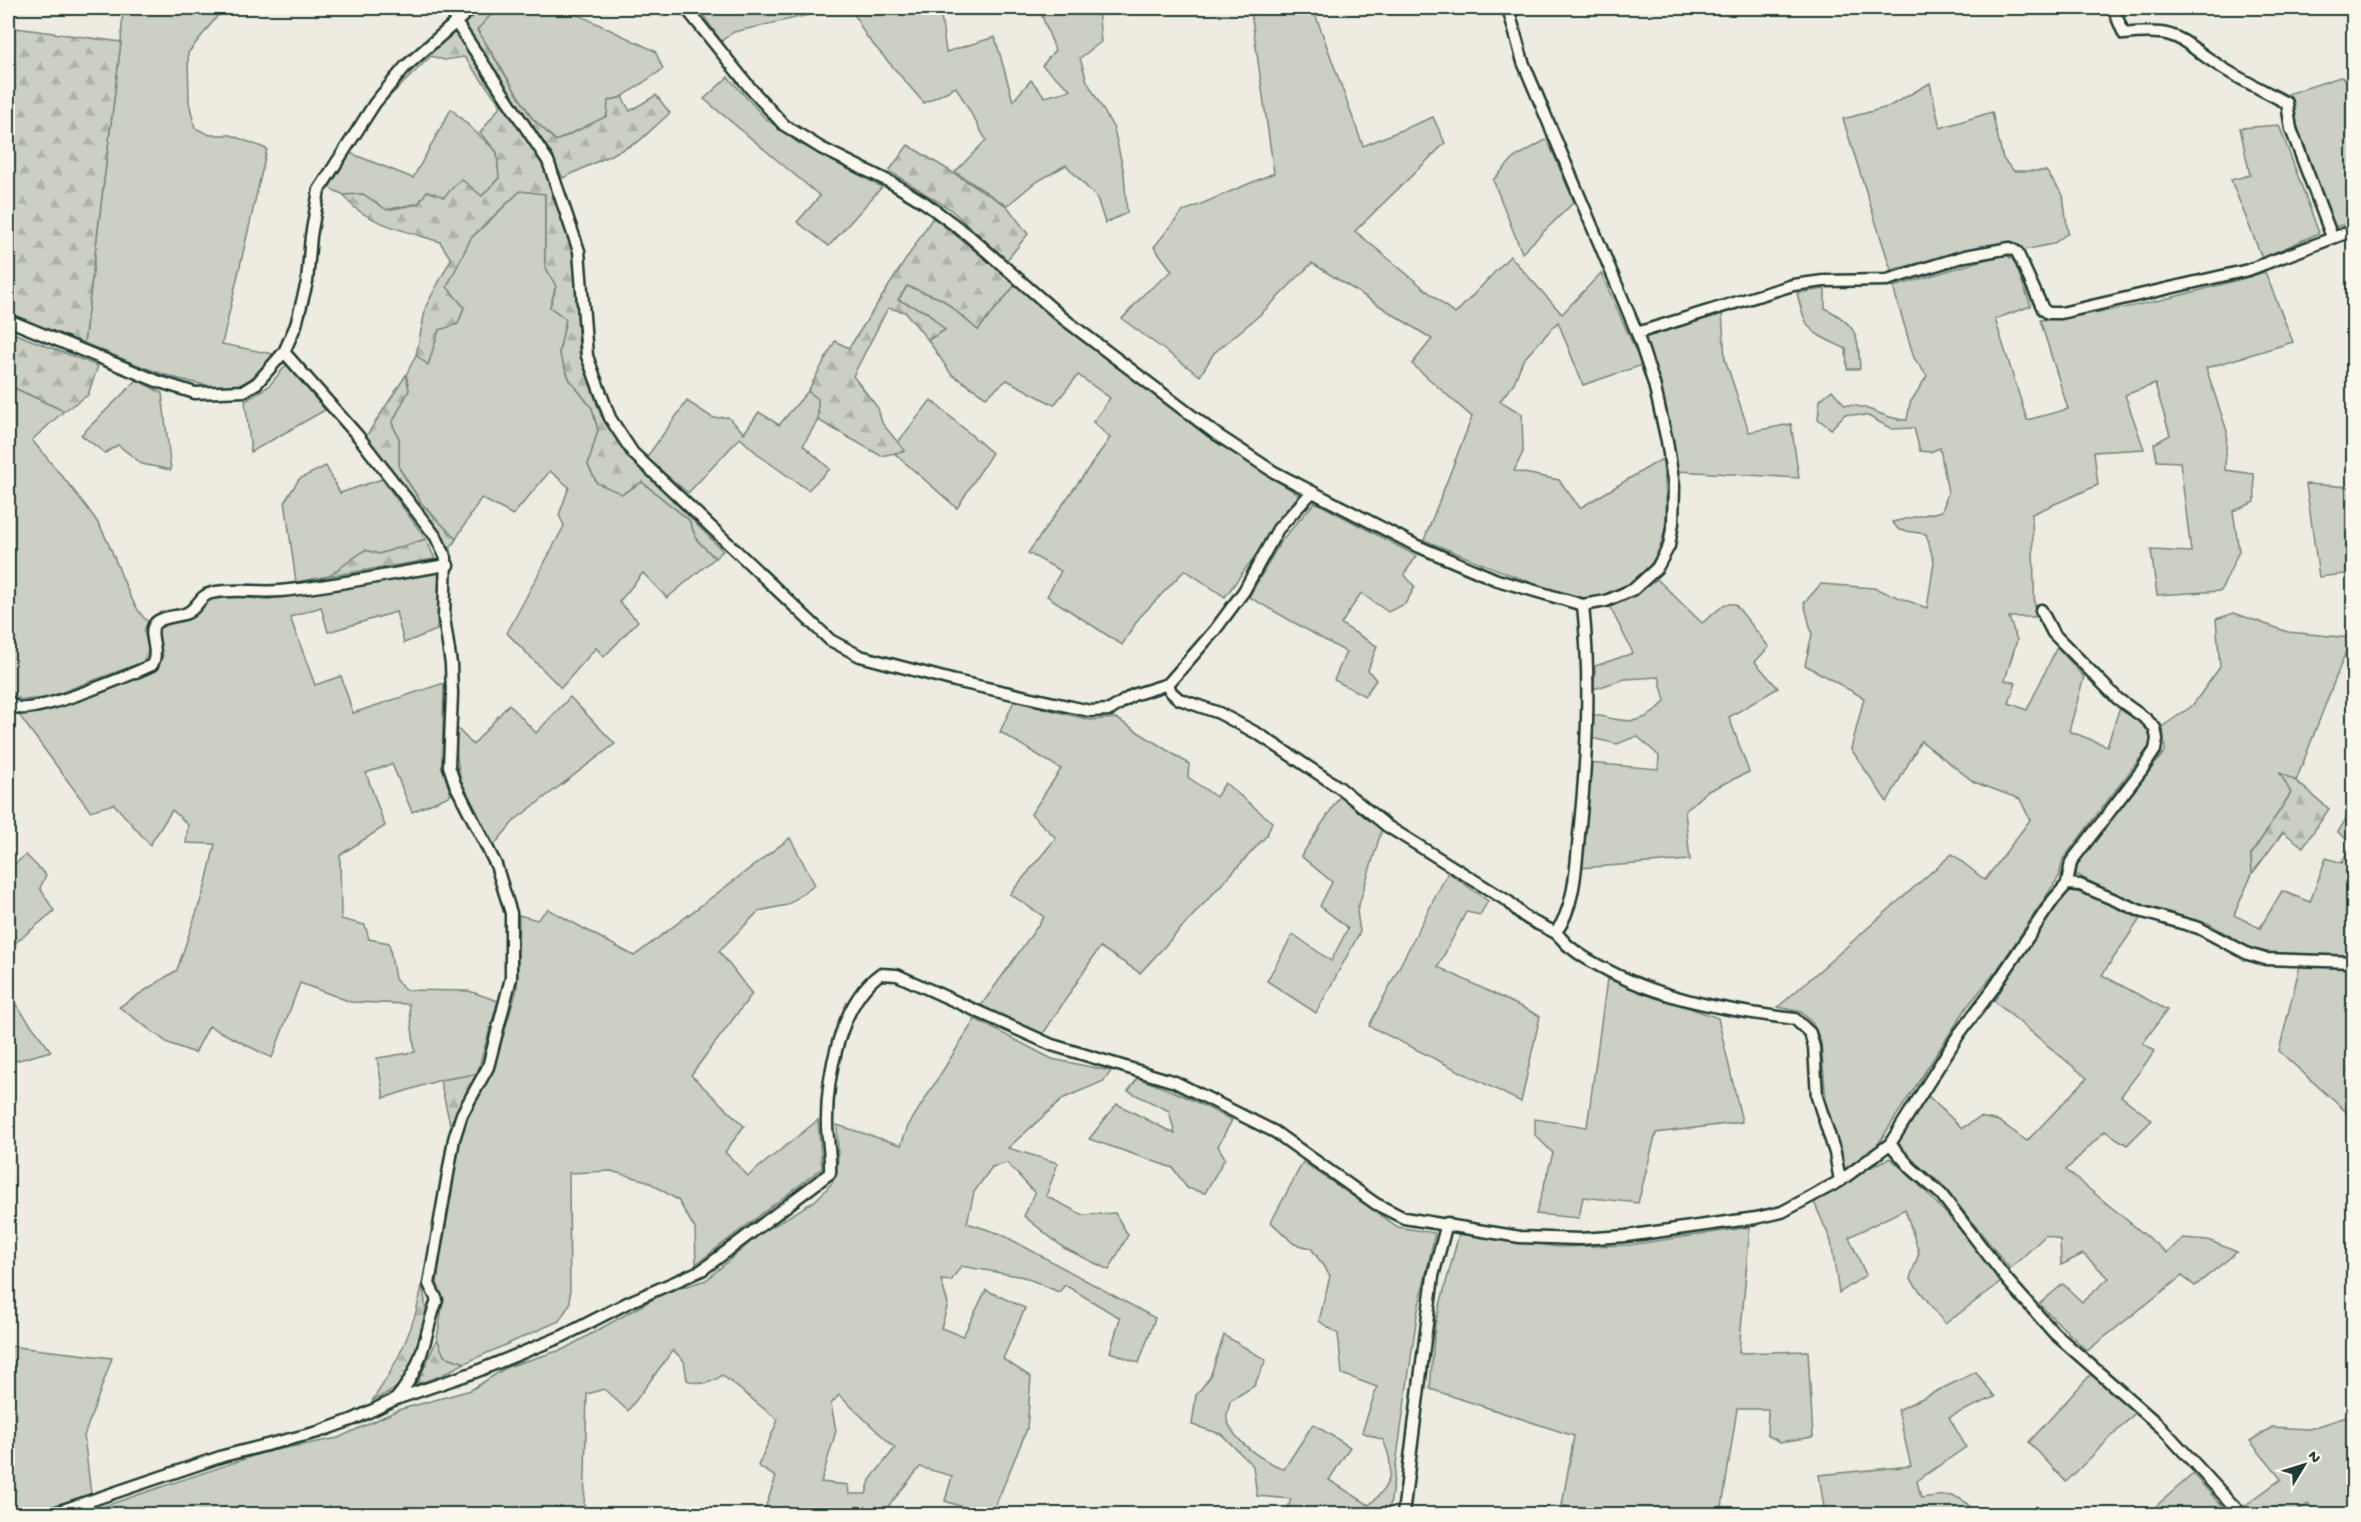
<svg xmlns="http://www.w3.org/2000/svg" width="2361" height="1522" font-family="'Gochi Hand',sans-serif">
<defs>
<pattern id="forest-firs" width="22" height="20" patternUnits="userSpaceOnUse" patternTransform="scale(1.5)"><rect width="22" height="20" fill="#cbcfc4"/><path d="M5 1l3.5 6h-7zM16 11l3.5 6h-7z" fill="#aeb3a9"/></pattern>
</defs>
<rect width="100%" height="100%" fill="#eeece1"/>
<filter id="ink" filterUnits="userSpaceOnUse"><feTurbulence type="fractalNoise" baseFrequency=".0167" numOctaves="2"/><feDisplacementMap in="SourceGraphic" scale="12" xChannelSelector="R" yChannelSelector="G"/><feConvolveMatrix kernelMatrix="1 2 1 2 8 2 1 2 1" color-interpolation-filters="sRGB"/></filter>
<g filter="url(#ink)">
<g fill="#cbcfc4" stroke="#75867c" stroke-width="1.5" fill-rule="evenodd">
<path d="M 123,8 L 217,8 L 219,14 L 188,53 L 189,102 L 195,128 L 210,135 L 231,135 L 267,149 L 222,344 L 273,354 C 265,367 251,383 235,386 C 195,392 121,358 84,343 L 121,42 Z"/>
<path d="M 497,8 L 564,8 L 655,51 L 663,69 L 622,97 L 608,101 L 608,116 L 556,141 L 532,118 L 477,29 Z"/>
<path d="M 698,8 L 839,8 L 734,32 L 721,41 Z"/>
<path d="M 851,8 L 940,8 L 946,52 L 995,37 L 1013,101 L 1031,80 L 1045,97 L 1071,90 L 1042,66 L 1055,50 L 1039,8 L 1098,8 L 1101,42 L 1080,58 L 1087,81 L 1114,129 L 1124,173 L 1127,213 L 1105,223 L 1097,198 L 1066,165 L 1033,184 L 1007,206 L 955,172 L 986,140 L 956,87 L 924,103 L 866,36 Z"/>
<path d="M 1263,8 L 1313,8 L 1363,146 L 1433,117 L 1445,143 L 1355,231 L 1455,314 L 1510,256 L 1562,314 L 1601,273 L 1642,365 L 1583,385 L 1558,322 L 1523,360 L 1514,383 L 1500,401 L 1522,414 L 1523,452 L 1514,471 L 1559,480 L 1580,508 L 1662,459 C 1669,505 1674,559 1626,586 C 1613,593 1598,599 1583,598 C 1562,596 1541,586 1522,579 C 1489,567 1457,553 1424,540 L 1472,417 L 1412,364 L 1432,339 L 1312,263 L 1261,314 L 1214,353 L 1200,376 L 1122,319 L 1144,294 L 1172,271 L 1154,247 L 1182,212 L 1274,173 L 1251,12 Z"/>
<path d="M 728,77 L 765,118 L 797,142 L 882,187 L 829,246 L 797,222 L 820,196 L 704,99 Z"/>
<path d="M 2340,77 L 2353,81 L 2353,222 L 2335,227 L 2295,120 L 2288,94 Z"/>
<path d="M 1930,83 L 1940,128 L 1992,112 L 2003,159 L 2014,171 L 2046,171 L 2063,195 L 2068,233 L 2053,244 L 2024,250 L 2012,241 L 1891,270 L 1843,119 L 1888,107 Z"/>
<path d="M 451,109 L 497,152 L 499,178 L 482,196 L 444,198 L 386,210 L 363,194 L 344,195 L 329,188 L 350,153 L 413,178 Z"/>
<path d="M 2279,125 L 2319,233 L 2262,258 L 2231,180 L 2250,175 L 2240,128 Z"/>
<path d="M 1547,139 L 1574,202 L 1522,253 L 1493,180 L 1514,158 Z"/>
<path d="M 520,191 L 545,193 L 545,266 L 556,286 L 550,307 L 566,319 L 559,353 L 570,380 L 592,408 L 598,430 L 588,465 L 597,483 L 642,482 L 689,520 L 697,540 L 715,558 L 667,598 L 643,573 L 619,602 L 638,621 L 604,657 L 596,648 L 561,688 L 507,633 L 564,526 L 559,515 L 569,487 L 550,471 L 513,515 L 481,498 L 456,539 L 422,504 L 399,468 L 399,439 L 392,423 L 409,390 L 406,375 L 416,355 L 428,364 L 439,329 L 458,324 L 464,307 L 446,287 L 471,238 Z"/>
<path d="M 2004,254 L 2014,260 L 2031,306 L 1995,319 L 2027,420 L 2068,409 L 2040,320 C 2117,313 2191,294 2265,272 L 2293,342 L 2206,368 L 2227,431 L 2225,470 L 2254,474 L 2255,502 L 2233,511 L 2239,551 L 2221,591 L 2157,595 L 2151,550 L 2191,552 L 2180,462 L 2157,461 L 2154,444 L 2170,435 L 2155,384 L 2125,395 L 2144,449 L 2094,452 L 2098,485 L 2032,514 L 2035,617 L 2009,617 L 2017,640 L 2005,680 L 2016,683 L 2009,703 L 2027,710 L 2057,647 L 2084,677 L 2069,731 L 2107,746 L 2120,707 C 2136,718 2149,723 2151,744 L 2063,859 L 2059,877 L 1997,970 L 1967,1007 L 1873,1152 L 1843,1174 L 1841,1150 L 1828,1124 L 1821,1042 L 1813,1024 L 1801,1012 L 1778,1007 L 1952,854 L 1985,880 L 2030,820 L 2020,799 L 1974,782 L 1921,741 L 1887,802 L 1851,749 L 1864,698 L 1805,665 L 1812,634 L 1804,603 L 1821,584 L 1874,588 L 1927,608 L 1934,562 L 1926,534 L 1899,530 L 1892,522 L 1942,511 L 1948,493 L 1940,448 L 1930,452 L 1920,451 L 1914,428 L 1892,429 L 1868,416 L 1845,414 L 1831,429 L 1818,419 L 1820,400 L 1832,390 L 1845,405 C 1867,404 1885,420 1907,420 L 1910,403 L 1927,376 L 1914,358 L 1893,287 Z"/>
<path d="M 1016,284 L 1094,349 L 1207,436 L 1299,495 L 1225,597 L 1185,570 L 1139,618 L 1122,645 L 1047,596 L 1061,571 L 1028,553 L 1110,438 L 1093,422 L 1110,398 L 1078,375 L 1054,405 L 1007,380 L 986,397 L 951,374 L 928,340 L 944,330 L 928,313 L 898,300 L 907,286 L 942,299 L 978,330 Z"/>
<path d="M 1825,289 L 1825,308 C 1857,325 1858,334 1860,369 L 1847,369 L 1846,349 C 1809,331 1807,333 1797,293 Z"/>
<path d="M 1722,313 L 1725,359 L 1749,432 L 1791,424 L 1799,478 L 1677,471 L 1661,386 L 1643,337 Z"/>
<path d="M 287,364 L 325,410 L 251,452 L 245,401 L 269,386 Z"/>
<path d="M 137,380 L 162,393 L 171,470 L 142,464 L 118,445 L 105,453 L 81,435 Z"/>
<path d="M 8,385 L 64,411 L 32,440 C 53,466 77,492 96,520 C 116,549 124,599 148,622 L 144,631 L 149,649 L 143,662 L 46,698 L 21,700 L 8,689 Z"/>
<path d="M 808,391 L 818,399 L 818,420 L 803,445 L 830,469 L 808,490 L 761,457 L 740,438 L 688,493 L 646,458 L 687,401 L 713,418 L 728,417 L 744,433 L 759,412 L 779,425 Z"/>
<path d="M 931,400 L 992,453 L 957,508 L 894,453 L 905,451 L 898,442 Z"/>
<path d="M 326,466 L 340,493 L 382,479 L 426,539 L 379,554 L 365,550 L 329,576 L 296,582 L 285,501 L 299,479 Z"/>
<path d="M 2306,484 L 2353,487 L 2353,573 L 2319,577 Z"/>
<path d="M 1315,502 L 1417,556 L 1404,574 L 1415,587 L 1405,604 L 1388,612 L 1361,593 L 1341,624 L 1377,646 L 1368,670 L 1376,680 L 1365,696 L 1334,680 L 1346,652 L 1249,597 L 1281,541 Z"/>
<path d="M 439,573 L 437,630 L 404,643 L 396,612 L 328,632 L 321,607 L 290,617 L 315,685 L 341,676 L 353,713 L 444,683 L 442,767 L 451,795 L 412,812 L 392,764 L 366,773 L 385,826 L 340,855 L 341,919 L 365,925 L 369,939 L 389,943 L 395,979 L 405,990 L 469,991 L 498,1001 L 477,1074 L 440,1080 L 384,1098 L 377,1058 L 415,1052 L 409,1004 L 351,1002 L 300,983 L 272,1058 L 209,1026 L 195,1053 L 168,1043 L 119,1007 L 177,970 L 205,887 L 215,844 L 186,843 L 188,825 L 172,810 L 150,845 L 114,804 L 90,811 L 19,715 L 157,669 L 163,656 L 156,634 L 158,628 L 192,616 L 209,598 L 237,596 L 263,600 Z"/>
<path d="M 1657,579 L 1702,623 L 1725,604 L 1735,604 L 1769,647 L 1755,662 L 1778,688 L 1729,717 L 1749,772 L 1706,792 L 1685,811 L 1690,860 L 1580,868 L 1589,763 L 1658,769 L 1659,756 L 1637,736 L 1617,744 L 1591,738 L 1591,714 C 1623,721 1642,729 1665,701 L 1659,677 L 1625,679 L 1594,689 L 1595,666 L 1633,653 L 1610,607 L 1635,596 Z"/>
<path d="M 2234,613 L 2288,632 L 2351,638 L 2296,781 L 2281,774 L 2291,793 L 2251,855 L 2252,874 L 2234,915 L 2260,928 L 2282,891 L 2310,902 L 2326,858 L 2342,863 L 2351,843 L 2338,832 L 2346,819 L 2353,793 L 2353,957 L 2271,953 L 2250,948 L 2208,923 L 2158,911 L 2097,886 L 2076,874 L 2078,863 L 2165,751 L 2163,726 L 2192,706 L 2220,667 L 2216,619 Z"/>
<path d="M 570,697 L 615,744 L 515,820 L 494,845 C 469,799 453,783 457,728 L 473,745 L 509,704 L 536,733 Z"/>
<path d="M 1014,701 L 1090,720 L 1116,718 L 1189,764 L 1188,777 L 1216,797 L 1225,783 L 1272,822 L 1267,835 L 1140,973 L 1100,947 L 1043,1034 L 980,1007 L 1044,917 L 1010,894 L 1056,838 L 1031,814 L 1061,769 L 1000,732 Z"/>
<path d="M 1340,796 L 1382,829 L 1357,911 L 1360,932 L 1316,1013 L 1267,981 L 1293,934 L 1331,961 L 1348,928 L 1320,906 L 1332,882 L 1301,856 Z"/>
<path d="M 790,838 L 815,885 L 787,905 L 759,911 L 719,951 L 752,994 L 691,1075 L 744,1126 L 725,1152 L 748,1176 L 818,1120 L 822,1168 L 696,1264 L 695,1229 L 678,1200 L 647,1181 L 611,1171 L 569,1173 L 570,1304 L 559,1321 L 465,1363 L 444,1356 L 437,1339 L 443,1301 L 437,1283 L 456,1144 L 465,1115 L 493,1070 L 517,989 L 519,915 L 537,920 L 548,909 L 634,956 Z"/>
<path d="M 26,855 L 46,875 L 40,888 L 54,911 L 8,949 L 8,869 Z"/>
<path d="M 1448,872 L 1488,901 L 1480,915 L 1466,912 L 1438,967 L 1540,1016 L 1521,1102 L 1369,1026 Z"/>
<path d="M 2069,891 L 2086,893 L 2140,919 L 2102,975 L 2167,1010 L 2143,1043 L 2155,1051 L 2121,1096 L 2152,1120 L 2127,1145 L 2105,1131 L 2066,1170 L 2167,1253 L 2183,1238 L 2208,1240 L 2237,1252 L 2195,1286 L 2182,1276 L 2087,1351 L 2039,1304 L 2063,1284 L 2082,1302 L 2109,1278 L 2083,1254 L 2061,1265 L 2060,1240 L 2046,1235 L 2010,1269 L 1940,1182 L 1918,1169 L 1896,1144 L 1927,1095 L 1962,1128 L 1980,1117 L 1999,1121 L 2027,1141 L 2087,1078 L 1994,1001 L 2036,934 Z"/>
<path d="M 2300,965 L 2353,968 L 2354,1059 L 2348,1071 L 2353,1075 L 2353,1118 L 2279,1051 Z"/>
<path d="M 1607,979 L 1718,1018 L 1742,1122 L 1656,1133 L 1638,1203 L 1583,1197 L 1579,1218 L 1536,1214 L 1553,1153 L 1535,1135 L 1535,1119 L 1587,1127 Z"/>
<path d="M 10,997 L 51,1051 L 8,1063 L 8,999 Z"/>
<path d="M 975,1019 L 1052,1059 L 1111,1071 L 1104,1081 L 1064,1098 L 1008,1148 L 1058,1163 L 1046,1196 L 1083,1215 L 1115,1213 L 1128,1235 L 1109,1270 L 1064,1248 L 1024,1216 L 1035,1193 L 1007,1163 L 992,1167 L 974,1192 L 967,1223 L 1001,1234 L 1155,1318 L 1139,1363 L 1110,1352 L 1120,1318 L 1065,1285 L 1059,1292 L 1024,1277 L 961,1266 L 951,1281 L 941,1280 L 948,1304 L 941,1328 L 963,1336 L 986,1290 L 1025,1308 L 1003,1359 L 1031,1377 L 1027,1429 L 992,1514 L 983,1514 L 945,1501 L 952,1476 L 920,1467 L 882,1514 L 763,1514 L 776,1477 L 758,1466 L 778,1420 L 722,1375 C 710,1385 701,1385 687,1380 L 684,1361 L 673,1350 L 628,1411 L 604,1389 L 587,1394 L 584,1514 L 458,1514 L 457,1510 L 426,1514 L 81,1514 L 265,1452 L 338,1438 L 398,1410 L 471,1390 L 507,1367 L 564,1349 L 664,1293 L 706,1280 L 760,1234 L 816,1200 L 833,1182 L 838,1160 L 837,1125 L 901,1145 L 908,1126 ZM 839,1395 L 895,1448 L 870,1480 L 866,1494 L 849,1494 L 848,1485 L 821,1482 L 836,1431 L 831,1404 Z"/>
<path d="M 1138,1078 L 1182,1095 L 1232,1120 L 1218,1146 L 1225,1158 L 1205,1193 L 1187,1188 L 1173,1168 L 1089,1139 L 1117,1104 L 1175,1134 L 1169,1111 L 1128,1091 Z"/>
<path d="M 1890,1158 C 1932,1194 1968,1237 2001,1282 L 1945,1324 L 1910,1278 L 1919,1253 L 1905,1209 L 1849,1237 L 1866,1275 L 1839,1293 L 1831,1241 L 1814,1202 L 1865,1170 Z"/>
<path d="M 1303,1162 L 1398,1227 L 1435,1233 L 1417,1315 L 1389,1514 L 1286,1514 L 1291,1499 L 1257,1496 L 1253,1466 L 1221,1434 L 1192,1425 L 1196,1395 L 1210,1377 L 1224,1335 L 1266,1360 L 1254,1386 L 1230,1401 C 1229,1407 1226,1415 1227,1420 C 1235,1443 1263,1461 1284,1469 L 1313,1424 L 1350,1447 L 1329,1480 L 1369,1505 C 1392,1486 1396,1468 1383,1440 L 1362,1432 L 1377,1387 L 1342,1374 L 1338,1334 L 1319,1321 L 1330,1276 L 1311,1248 L 1294,1244 L 1271,1222 Z"/>
<path d="M 1750,1227 L 1739,1353 L 1808,1351 L 1813,1437 L 1780,1442 L 1767,1435 L 1768,1409 L 1737,1409 L 1721,1514 L 1590,1514 L 1562,1505 L 1574,1436 L 1430,1389 L 1435,1324 L 1459,1234 L 1559,1247 L 1629,1245 Z"/>
<path d="M 8,1346 L 112,1358 L 84,1436 L 91,1494 L 27,1514 L 8,1514 Z"/>
<path d="M 1976,1372 L 1995,1397 L 1949,1417 L 1966,1447 L 1917,1481 L 1921,1498 C 1946,1495 1961,1490 1975,1514 L 1825,1514 L 1819,1475 L 1911,1466 L 1898,1410 Z"/>
<path d="M 2092,1373 L 2136,1412 L 2066,1482 L 2029,1442 Z"/>
<path d="M 2346,1417 L 2353,1421 L 2353,1512 L 2351,1514 L 2316,1514 L 2308,1504 L 2293,1514 L 2249,1514 L 2243,1507 L 2281,1479 L 2250,1441 L 2272,1427 L 2309,1429 Z"/>
<path d="M 2193,1474 L 2229,1514 L 2147,1514 Z"/>
</g>
<g fill="url(#forest-firs)" stroke="#75867c" stroke-width="1.5">
<path d="M 479,8 L 497,8 L 477,30 L 532,118 L 556,141 L 607,116 L 608,101 L 622,97 L 630,111 L 656,95 L 670,113 L 638,142 L 563,178 L 544,143 L 462,20 Z"/>
<path d="M 8,27 L 121,42 L 84,343 L 8,314 Z"/>
<path d="M 455,31 L 544,165 L 574,255 L 579,352 L 601,416 L 634,461 L 723,551 L 715,558 L 697,540 L 689,520 L 642,482 L 622,494 L 597,483 L 588,465 L 598,430 L 592,408 L 570,380 L 559,353 L 566,319 L 550,307 L 556,286 L 545,266 L 545,194 L 520,191 L 471,238 L 447,287 L 464,307 L 458,324 L 439,330 L 428,365 L 416,355 L 426,306 L 451,259 L 440,242 C 413,233 357,221 344,195 L 363,194 L 387,210 L 418,204 L 427,191 L 444,197 L 461,179 L 482,196 L 499,178 L 497,152 L 480,133 L 501,105 L 464,57 L 444,60 L 431,56 L 384,102 L 432,48 Z"/>
<path d="M 908,145 L 1007,206 L 1028,234 L 1007,260 L 950,209 L 889,171 Z"/>
<path d="M 933,217 L 1016,284 L 978,330 L 942,299 L 907,286 L 898,300 L 928,313 L 945,330 L 928,340 L 905,312 L 888,308 L 853,376 L 878,408 L 882,423 L 905,451 L 881,456 L 818,420 L 818,399 L 808,391 L 835,341 L 849,348 Z"/>
<path d="M 8,331 L 98,366 L 88,395 L 64,411 L 8,385 Z"/>
<path d="M 406,375 L 409,390 L 392,423 L 399,439 L 399,468 L 422,504 L 456,539 L 450,549 L 365,438 Z"/>
<path d="M 426,539 L 435,559 L 329,576 L 365,550 L 379,554 Z"/>
<path d="M 2280,773 L 2296,781 L 2329,809 L 2303,847 L 2283,832 L 2252,874 L 2251,855 L 2291,793 Z"/>
<path d="M 477,1074 L 450,1124 L 440,1080 Z"/>
<path d="M 422,1285 C 431,1319 423,1367 393,1390 C 387,1394 378,1397 372,1401 C 397,1365 415,1328 422,1285 Z"/>
<path d="M 437,1339 L 444,1356 L 465,1363 L 438,1377 L 417,1384 Z"/>
</g>
<g fill="none" stroke-linecap="round" stroke-linejoin="round">
<defs>
<g id="street">
<path d="M 686,8 L 751,89 L 784,125 L 821,148 L 892,183 L 925,203 L 968,235 L 1064,319 L 1216,434 L 1274,472 L 1415,545 L 1497,580 L 1583,605 L 1606,601 L 1634,589 L 1657,568 L 1669,546 L 1673,523 L 1674,486 L 1667,441 L 1654,384 L 1637,333 L 1523,62 L 1508,8"/>
<path d="M 2113,8 L 2124,34 C 2181,28 2177,39 2221,67 C 2241,80 2265,91 2287,103 L 2291,129 L 2332,237"/>
<path d="M 455,21 L 548,161 L 579,251 L 587,356 L 610,418 L 633,453 L 830,640 L 860,656 L 955,681 L 1090,711 L 1110,710 L 1133,695 L 1168,684 L 1215,630 L 1244,591 L 1278,529 L 1312,492"/>
<path d="M 8,320 L 157,381 L 195,393 L 244,391 L 257,383 L 284,352 L 296,325 L 307,282 L 311,236 L 319,190 L 375,103 L 405,67 L 472,8"/>
<path d="M 1637,333 L 1793,285 L 1824,281 L 1887,280 L 1965,256 L 2010,248 L 2017,252 L 2043,309 L 2048,313 L 2061,313 L 2248,270 L 2354,230"/>
<path d="M 284,352 L 358,436 L 436,537 L 446,558 L 444,618 L 451,664 L 452,694 L 449,766 L 455,784 L 496,865 L 511,913 L 511,978 L 488,1067 L 462,1114 L 454,1139 L 429,1284 L 437,1300 C 422,1341 426,1362 396,1399"/>
<path d="M 2041,610 L 2053,633 L 2118,699 L 2146,719 L 2155,728 L 2157,739 L 2155,750 L 2141,771 L 2071,862 L 2067,884"/>
<path d="M 1168,684 L 1171,692 L 1179,699 L 1219,713 L 1260,735 L 1340,788 L 1387,826 L 1509,902 C 1528,922 1531,920 1554,932 C 1560,935 1564,943 1570,947 C 1582,957 1595,964 1609,971 C 1667,1001 1732,1011 1795,1019 L 1810,1033 L 1814,1047 L 1817,1097 L 1835,1153 L 1840,1181"/>
<path d="M 8,701 C 11,703 15,707 19,708 C 44,711 128,676 152,665 C 160,650 148,635 154,625 C 159,616 178,617 187,613 C 198,608 199,596 211,593 C 234,588 257,593 280,591 C 336,586 392,573 448,565"/>
<path d="M 1556,932 C 1575,907 1576,866 1579,835 C 1587,758 1591,683 1583,605"/>
<path d="M 1890,1144 L 1911,1168 L 1941,1194 L 2008,1281 L 2054,1333 L 2162,1428 L 2241,1514"/>
<path d="M 51,1514 L 223,1456 L 318,1432 L 354,1419 L 396,1399 L 475,1372 L 563,1336 L 629,1302 L 702,1270 L 830,1173 C 831,1157 828,1142 827,1127 C 826,1079 839,1004 880,974 L 897,975 L 1052,1045 L 1175,1082 L 1275,1132 L 1376,1204 L 1404,1218 L 1520,1237 L 1579,1239 L 1626,1236 L 1756,1218 L 1782,1212 L 1840,1181 L 1890,1144 L 1959,1034 L 1993,989 L 2053,900 L 2067,884 L 2080,885 L 2143,912 L 2199,928 L 2248,954 L 2265,959 L 2354,962"/>
<path d="M 1403,1514 L 1433,1276 L 1447,1223"/>
</g>
</defs>
<use href="#street" stroke="#1f3d34" stroke-width="15"/>
<use href="#street" stroke="#fbf7ec" stroke-width="10"/>
</g>
</g>
<rect width="2361" height="1522" fill="none" stroke="#fbf7ec" stroke-width="30"/>
<rect x="15" y="15" width="2331" height="1492" fill="none" stroke="#1f3d34" stroke-width="2" filter="url(#ink)"/>
<g transform="translate(2304 1465) rotate(52)" stroke="#fbf7ec" stroke-width="4.5" paint-order="stroke">
<path d="M0-4.5L10 22L0 15L-10 22Z" fill="#1f3d34"/>
<text y="-9" font-size="16" font-weight="bold" text-anchor="middle" fill="#1f3d34">N</text>
</g>
</svg>
